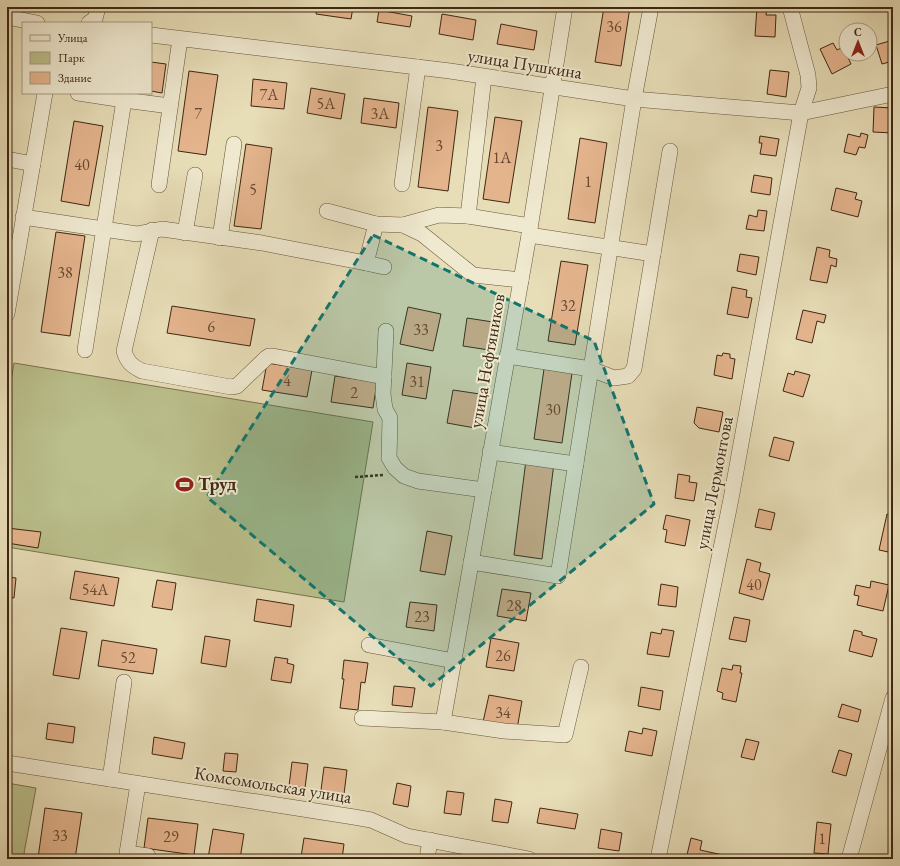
<svg xmlns="http://www.w3.org/2000/svg" width="900" height="866" font-family="'EB Garamond',serif">
<rect width="100%" height="100%" fill="#e7ddb7"/>
<filter id="stains"><feTurbulence type="fractalNoise" baseFrequency=".005" numOctaves="4"/><feColorMatrix values="0 0 0 0 .2 0 0 0 0 .09 0 0 0 0 .02 0 0 0 .5 -.17"/></filter>
<radialGradient id="worn" r=".72"><stop offset=".6" stop-color="#630" stop-opacity="0"/><stop offset="1" stop-color="#630" stop-opacity=".3"/></radialGradient>
<g fill="#babf8b" stroke="#7c734e">
<path d="M 14,363 L 373,422 L 344,602 L 7,547 L 7,406 Z"/>
<path d="M 7,783 L 36,788 L 23,859 L 7,859 Z"/>
</g>
<g fill="#e4b48d" stroke="#3f2712">
<path d="M 317,7 L 353,7 L 351,19 L 316,14 Z"/>
<path d="M 604,7 L 630,7 L 621,66 L 595,62 Z"/>
<path d="M 757,7 L 767,8 L 766,15 L 776,15 L 775,37 L 755,36 Z"/>
<path d="M 379,10 L 412,16 L 410,27 L 377,22 Z"/>
<path d="M 442,14 L 476,20 L 473,40 L 439,34 Z"/>
<path d="M 501,24 L 537,31 L 534,50 L 497,44 Z"/>
<path d="M 893,40 L 893,61 L 882,64 L 876,45 Z"/>
<path d="M 833,43 L 837,50 L 843,47 L 851,64 L 832,74 L 820,49 Z"/>
<path d="M 151,62 L 166,64 L 162,93 L 151,91 Z"/>
<path d="M 770,70 L 789,72 L 786,97 L 767,94 Z"/>
<path d="M 189,71 L 218,75 L 206,155 L 178,151 Z"/>
<path d="M 7,74 L 11,75 L 7,97 Z"/>
<path d="M 253,79 L 287,83 L 284,109 L 251,106 Z"/>
<path d="M 311,88 L 345,94 L 341,119 L 307,113 Z"/>
<path d="M 364,98 L 399,103 L 396,128 L 361,123 Z"/>
<path d="M 428,107 L 458,111 L 448,191 L 418,187 Z"/>
<path d="M 874,107 L 893,108 L 893,133 L 873,132 Z"/>
<path d="M 495,117 L 522,121 L 509,203 L 483,199 Z"/>
<path d="M 74,121 L 103,126 L 89,206 L 61,201 Z"/>
<path d="M 861,133 L 868,135 L 865,148 L 859,147 L 856,155 L 844,152 L 848,134 L 860,137 Z"/>
<path d="M 760,136 L 779,139 L 776,156 L 760,154 L 762,143 L 759,143 Z"/>
<path d="M 580,138 L 607,143 L 595,223 L 568,219 Z"/>
<path d="M 246,144 L 272,148 L 261,229 L 234,226 Z"/>
<path d="M 754,175 L 772,178 L 770,195 L 751,192 Z"/>
<path d="M 836,188 L 857,193 L 855,199 L 862,201 L 858,217 L 831,210 Z"/>
<path d="M 758,210 L 767,211 L 764,231 L 746,229 L 749,215 L 757,217 Z"/>
<path d="M 56,232 L 85,236 L 70,336 L 41,332 Z"/>
<path d="M 817,247 L 830,250 L 829,257 L 837,259 L 836,267 L 831,265 L 827,283 L 810,280 Z"/>
<path d="M 740,254 L 759,257 L 756,275 L 737,271 Z"/>
<path d="M 561,261 L 588,265 L 575,345 L 548,341 Z"/>
<path d="M 732,287 L 747,290 L 746,297 L 752,298 L 748,318 L 727,314 Z"/>
<path d="M 172,306 L 255,319 L 250,346 L 167,333 Z"/>
<path d="M 408,307 L 441,314 L 433,351 L 400,344 Z"/>
<path d="M 803,310 L 826,315 L 824,323 L 817,321 L 812,343 L 796,339 Z"/>
<path d="M 467,318 L 493,322 L 489,350 L 463,346 Z"/>
<path d="M 723,353 L 730,354 L 730,358 L 735,359 L 732,379 L 714,375 L 717,355 L 722,356 Z"/>
<path d="M 267,363 L 312,370 L 307,397 L 262,390 Z"/>
<path d="M 407,363 L 431,367 L 426,399 L 402,395 Z"/>
<path d="M 544,369 L 572,373 L 562,443 L 534,439 Z"/>
<path d="M 795,371 L 810,375 L 803,397 L 783,391 L 788,373 L 794,375 Z"/>
<path d="M 335,376 L 377,382 L 373,408 L 331,402 Z"/>
<path d="M 453,390 L 480,394 L 475,428 L 447,423 Z"/>
<path d="M 697,407 L 723,412 L 719,432 L 699,428 L 694,423 Z"/>
<path d="M 774,437 L 794,442 L 789,461 L 769,456 Z"/>
<path d="M 526,460 L 554,463 L 542,559 L 514,555 Z"/>
<path d="M 678,474 L 690,476 L 689,482 L 697,483 L 694,501 L 675,498 Z"/>
<path d="M 759,509 L 775,513 L 771,530 L 755,527 Z"/>
<path d="M 887,514 L 893,516 L 893,553 L 879,550 Z"/>
<path d="M 666,515 L 690,520 L 685,546 L 665,542 L 667,530 L 663,529 Z"/>
<path d="M 7,528 L 41,532 L 38,548 L 7,543 Z"/>
<path d="M 427,531 L 452,536 L 445,575 L 420,571 Z"/>
<path d="M 747,559 L 761,563 L 759,571 L 770,574 L 763,600 L 739,593 Z"/>
<path d="M 75,571 L 119,578 L 114,606 L 70,599 Z"/>
<path d="M 7,577 L 16,578 L 14,598 L 7,597 Z"/>
<path d="M 157,580 L 176,583 L 172,610 L 152,607 Z"/>
<path d="M 871,581 L 889,585 L 883,611 L 857,605 L 859,596 L 854,595 L 856,585 L 870,588 Z"/>
<path d="M 661,584 L 678,587 L 676,607 L 658,605 Z"/>
<path d="M 502,589 L 531,593 L 526,621 L 497,616 Z"/>
<path d="M 257,599 L 294,605 L 291,627 L 254,621 Z"/>
<path d="M 410,602 L 437,605 L 434,631 L 406,627 Z"/>
<path d="M 734,617 L 750,620 L 746,642 L 729,639 Z"/>
<path d="M 61,628 L 87,632 L 79,679 L 53,675 Z"/>
<path d="M 662,629 L 674,631 L 669,657 L 647,654 L 651,632 L 661,634 Z"/>
<path d="M 854,630 L 862,632 L 862,635 L 877,639 L 872,657 L 849,651 Z"/>
<path d="M 205,636 L 230,640 L 226,667 L 201,663 Z"/>
<path d="M 491,638 L 519,643 L 514,671 L 486,667 Z"/>
<path d="M 102,640 L 157,649 L 153,674 L 98,666 Z"/>
<path d="M 275,657 L 288,659 L 287,663 L 294,665 L 291,683 L 271,680 Z"/>
<path d="M 344,660 L 368,663 L 365,683 L 361,682 L 358,710 L 340,708 L 344,679 L 342,679 Z"/>
<path d="M 733,665 L 741,666 L 740,673 L 742,673 L 736,702 L 722,699 L 723,693 L 717,691 L 722,668 L 732,670 Z"/>
<path d="M 394,686 L 415,688 L 412,707 L 392,705 Z"/>
<path d="M 641,687 L 663,691 L 660,710 L 638,706 Z"/>
<path d="M 489,695 L 522,701 L 517,729 L 483,722 Z"/>
<path d="M 842,704 L 861,710 L 858,722 L 838,717 Z"/>
<path d="M 48,723 L 75,727 L 73,743 L 46,739 Z"/>
<path d="M 643,728 L 657,731 L 652,756 L 625,751 L 629,731 L 642,734 Z"/>
<path d="M 154,737 L 185,743 L 182,759 L 152,754 Z"/>
<path d="M 746,739 L 759,742 L 754,760 L 741,757 Z"/>
<path d="M 839,750 L 852,754 L 846,776 L 832,772 Z"/>
<path d="M 225,753 L 238,754 L 236,772 L 223,771 Z"/>
<path d="M 292,762 L 308,764 L 305,788 L 289,786 Z"/>
<path d="M 324,767 L 347,770 L 344,794 L 321,790 Z"/>
<path d="M 397,783 L 411,786 L 408,807 L 393,804 Z"/>
<path d="M 447,791 L 464,793 L 461,815 L 444,813 Z"/>
<path d="M 495,799 L 512,802 L 508,823 L 492,821 Z"/>
<path d="M 45,808 L 82,813 L 75,859 L 38,858 Z"/>
<path d="M 540,808 L 578,814 L 575,829 L 537,823 Z"/>
<path d="M 148,818 L 198,824 L 194,855 L 144,848 Z"/>
<path d="M 817,822 L 831,824 L 828,854 L 814,853 Z"/>
<path d="M 213,829 L 244,834 L 240,859 L 208,858 Z"/>
<path d="M 601,829 L 622,833 L 619,851 L 598,848 Z"/>
<path d="M 304,838 L 344,844 L 342,859 L 313,859 L 301,857 Z"/>
<path d="M 691,838 L 702,841 L 700,850 L 723,855 L 722,859 L 686,859 Z"/>
</g>
<g fill="none" stroke-linecap="round" stroke-linejoin="round">
<defs>
<g id="minor">
<path d="M 7,17 L 37,23"/>
<path d="M 89,23 L 95,19 L 98,7"/>
<path d="M 151,35 L 450,71 L 634,99 L 801,113 L 893,94"/>
<path d="M 484,77 L 468,216 L 530,226"/>
<path d="M 78,93 L 124,100 L 85,350"/>
<path d="M 124,100 L 170,106"/>
<path d="M 7,159 L 33,164"/>
<path d="M 402,184 L 418,67"/>
<path d="M 159,185 L 180,39"/>
<path d="M 327,211 L 376,224"/>
<path d="M 23,217 L 137,234 L 162,229 L 262,243 L 366,263"/>
<path d="M 403,225 L 439,215 L 468,216"/>
<path d="M 152,230 L 124,351 C 127,362 132,366 142,371 L 231,387 L 237,386 L 266,358 L 269,356 L 273,356 L 384,377"/>
<path d="M 185,233 L 195,175"/>
<path d="M 529,235 L 653,254"/>
<path d="M 220,238 L 234,144"/>
<path d="M 384,267 L 366,263 L 376,224 L 403,225 L 422,234 L 473,275 L 521,280"/>
<path d="M 7,314 L 45,93"/>
<path d="M 386,331 L 383,394 L 385,409 L 390,418 L 389,458 L 395,468 L 404,476 L 418,481 L 484,490"/>
<path d="M 507,356 L 591,369 L 614,378 L 628,376 L 634,369 L 670,151"/>
<path d="M 490,452 L 576,464"/>
<path d="M 471,562 L 558,576 L 634,99 L 651,7"/>
<path d="M 369,645 L 454,661"/>
<path d="M 362,718 L 443,722 L 504,731 L 565,735 L 581,667"/>
<path d="M 443,722 L 529,235 L 565,7"/>
<path d="M 7,763 L 354,817 L 371,820 L 407,836 L 529,859"/>
<path d="M 110,779 L 124,682"/>
<path d="M 138,784 L 127,853 L 148,856"/>
<path d="M 427,859 L 430,840"/>
<path d="M 658,859 L 731,499 L 801,113 L 809,88 L 808,75 L 790,7"/>
<path d="M 849,859 L 893,698"/>
</g>
</defs>
<use href="#minor" stroke="#69543b" stroke-width="16"/>
<path stroke="#3f2712" stroke-width="2.5" stroke-dasharray="3 2" stroke-linecap="butt" d="M 355,477 L 383,475"/>
<use href="#minor" stroke="#efe9d0" stroke-width="15"/>
</g>
<path fill="#0f766e" fill-opacity="0.2" stroke="#0f766e" stroke-width="3" stroke-dasharray="8 5" stroke-linejoin="round" d="M 373,235 L 594,341 L 654,504 L 431,686 L 207,497 Z"/>
<defs>
<symbol id="stadium-bare" viewBox="-9 -9 18 18"><path d="M0-5a6.5 5 0 1 0 0 10a6.5 5 0 1 0 0-10ZM-3.5-1.8h7v3.6h-7Z" fill="#8f2418" stroke="#efe9d0" stroke-width="2.5" paint-order="stroke"/></symbol>
</defs>
<g fill-rule="evenodd">
<use href="#stadium-bare" x="172" y="472" width="25" height="25"/>
</g>
<g text-anchor="middle" stroke-width="4" stroke-linejoin="round" paint-order="stroke">
<g font-size="16" fill="#684a31">
<text x="614" y="32">36</text>
<text x="269" y="100">7А</text>
<text x="326" y="109">5А</text>
<text x="198" y="119">7</text>
<text x="380" y="119">3А</text>
<text x="439" y="151">3</text>
<text x="502" y="163">1А</text>
<text x="82" y="170">40</text>
<text x="588" y="187">1</text>
<text x="253" y="195">5</text>
<text x="65" y="278">38</text>
<text x="568" y="311">32</text>
<text x="211" y="332">6</text>
<text x="421" y="335">33</text>
<text x="287" y="386">4</text>
<text x="417" y="387">31</text>
<text x="354" y="398">2</text>
<text x="553" y="415">30</text>
<text x="754" y="590">40</text>
<text x="95" y="595">54А</text>
<text x="514" y="611">28</text>
<text x="422" y="622">23</text>
<text x="503" y="661">26</text>
<text x="128" y="663">52</text>
<text x="503" y="718">34</text>
<text x="60" y="841">33</text>
<text x="171" y="842">29</text>
<text x="822" y="844">1</text>
</g>
<g font-size="18" fill="#3f2712" stroke="#efe9d0">
<text transform="translate(525 64) rotate(9)" y="6">улица Пушкина</text>
<text transform="translate(487 361) rotate(-80)" y="6">улица Нефтяников</text>
<text transform="translate(714 483) rotate(-79)" y="6">улица Лермонтова</text>
<text transform="translate(273 785) rotate(9)" y="6">Комсомольская улица</text>
</g>
<g font-size="18" font-weight="bold" fill="#3f2712" stroke="#efe9d0" text-anchor="start">
<text x="198" y="490">Труд</text>
</g>
</g>
<rect width="900" height="866" fill="none" stroke="#e7ddb7" stroke-width="24"/>
<rect x="8" y="8" width="884" height="850" fill="none" stroke="#3f2712" stroke-width="2"/>
<rect x="12" y="12" width="876" height="842" fill="none" stroke="#3f2712"/>
<rect x="22" y="22" width="130" height="72" fill="#efe9d0" stroke="#a99b84"/>
<rect x="30" y="35" width="20" height="6" fill="#efe9d0" stroke="#a99b84"/>
<text x="58" y="42" font-size="12" fill="#3f2712">Улица</text>
<rect x="30" y="52" width="20" height="12" fill="#babf8b" stroke="#a99b84"/>
<text x="58" y="62" font-size="12" fill="#3f2712">Парк</text>
<rect x="30" y="72" width="20" height="12" fill="#e4b48d" stroke="#a99b84"/>
<text x="58" y="82" font-size="12" fill="#3f2712">Здание</text>
<g transform="translate(858 42)"><circle r="19" fill="#efe9d0" stroke="#a99b84"/>
<path d="M0-3L7 15L0 10L-7 15Z" fill="#8f2418"/>
<text y="-6" font-size="11" font-weight="bold" text-anchor="middle" fill="#3f2712">С</text>
</g>
<rect width="100%" height="100%" filter="url(#stains)"/>
<rect width="100%" height="100%" fill="url(#worn)"/>
</svg>
